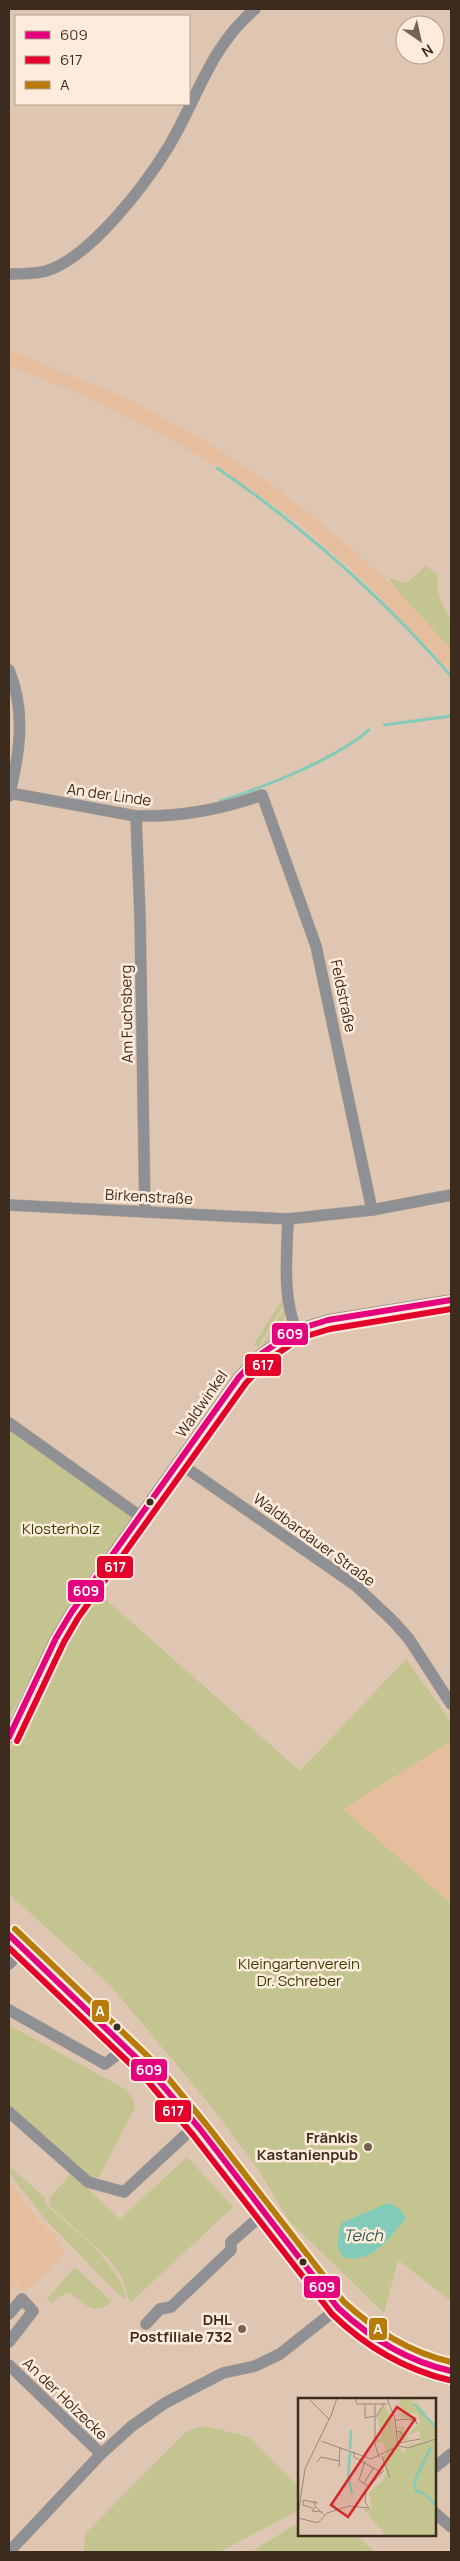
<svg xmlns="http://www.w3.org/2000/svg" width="460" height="2561" font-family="Manrope,sans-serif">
<rect width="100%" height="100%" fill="#dfc6b2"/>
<g fill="#e6be9e">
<path d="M 9,350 L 126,398 L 203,440 L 264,479 L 335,534 L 395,588 L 451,649 L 451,673 L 369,585 L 299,523 L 217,466 L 164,436 L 81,394 L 9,366 Z"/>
<path d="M 451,1741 L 451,1904 L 343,1809 Z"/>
<path d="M 9,2181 L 41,2223 L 57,2236 L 55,2239 L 65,2252 L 26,2292 L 16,2283 L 9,2290 Z"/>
</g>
<g fill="#c3c490">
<path d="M 426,566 L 437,574 C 437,598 441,600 450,620 C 454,627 451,640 451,649 L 395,588 L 389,578 L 406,583 Z"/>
<path d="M 283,1299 L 284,1304 L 258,1347 L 254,1344 Z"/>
<path d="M 285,1308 L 283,1329 L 261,1347 Z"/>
<path d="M 9,1427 L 135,1516 L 66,1611 L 9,1718 Z"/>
<path d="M 103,1597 L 300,1771 L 406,1659 L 451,1722 L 451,1741 L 343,1809 L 451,1904 L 451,2301 L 398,2260 L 384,2313 L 289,2221 L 258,2169 L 215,2111 L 111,1986 L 9,1894 L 9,1754 L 62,1641 L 78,1617 Z"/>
<path d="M 9,2025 L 125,2089 L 132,2097 L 135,2107 L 99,2177 L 91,2179 L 9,2105 Z"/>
<path d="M 187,2157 L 233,2207 L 130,2303 L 122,2278 L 110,2260 L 49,2205 L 49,2199 L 71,2173 L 120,2219 Z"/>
<path d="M 9,2166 L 45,2198 L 46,2204 C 77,2234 111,2255 126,2296 L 123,2299 L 45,2219 L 9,2173 Z"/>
<path d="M 75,2267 L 112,2302 C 91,2317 85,2302 69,2293 L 60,2296 L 52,2304 L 47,2299 Z"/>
<path d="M 204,2426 L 249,2437 L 299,2487 L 299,2510 L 219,2552 L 86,2552 L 84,2550 L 85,2534 L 187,2431 Z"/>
<path d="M 299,2522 L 299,2535 L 355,2535 L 375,2552 L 251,2552 Z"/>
</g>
<path fill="#83cbb8" d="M 388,2203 L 400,2209 L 406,2218 C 389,2238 373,2265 342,2257 L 337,2245 L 341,2223 Z"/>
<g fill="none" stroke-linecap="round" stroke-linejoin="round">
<g stroke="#83cbb8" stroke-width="3">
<path d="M 217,468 C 304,527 381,596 451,676"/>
<path d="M 384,725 L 451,716"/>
<path d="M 220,801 C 265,787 334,760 369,730"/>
</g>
<defs>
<g id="street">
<path d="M 9,274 C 21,274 34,274 46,271 C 90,258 146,184 169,146 C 198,97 210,47 255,9"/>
<path d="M 9,670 C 26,711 20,753 9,796"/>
<path d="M 10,793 L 136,816 C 180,817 220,810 262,795 L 316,946 L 372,1210"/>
<path d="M 136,816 L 140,916 L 145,1212"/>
<path d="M 9,1205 L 288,1219 L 372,1210 L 451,1195"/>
<path d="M 288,1219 C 287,1257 282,1294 296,1330"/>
<path d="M 9,1423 L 141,1517"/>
<path d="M 179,1463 L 355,1585 L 394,1622 L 409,1639 L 451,1704"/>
<path d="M 9,1737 L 56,1638 L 71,1613 L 239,1377 L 261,1354 L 296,1330 L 328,1320 L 451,1300"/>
<path d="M 9,1935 C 52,1984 107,2023 151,2072 C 218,2146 275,2230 338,2308 C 369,2339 407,2363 451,2371"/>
<path d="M 9,1964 L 22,1950"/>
<path d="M 9,2010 L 105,2064 L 127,2047"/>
<path d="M 9,2112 L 88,2182 L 124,2192 L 195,2126"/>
<path d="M 9,2314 L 22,2299 L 33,2311 L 9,2342"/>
<path d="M 146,2324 L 160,2309 L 171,2307 L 231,2250 L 231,2242 L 263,2214"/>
<path d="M 9,2365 L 101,2454"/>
<path d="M 434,2468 L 451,2454"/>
<path d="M 434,2512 L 451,2527"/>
<path d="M 9,2552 L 101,2454 L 132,2426 L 165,2403 L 223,2373 L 255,2366 L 280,2354 L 338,2308"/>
</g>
</defs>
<use href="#street" stroke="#b8a594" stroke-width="12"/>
<use href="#street" stroke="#8e9093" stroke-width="11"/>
<defs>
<g id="bus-1">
<path d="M 9,1737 L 56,1638 L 71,1613 L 239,1377 L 261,1354 L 296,1330 L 328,1320 L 451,1300"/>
<path d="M 9,1935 L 151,2072 L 200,2129 L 338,2308 C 371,2339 407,2361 451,2371"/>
</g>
<g id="bus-2">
<path d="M 17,1741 L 64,1642 L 78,1618 L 246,1383 L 267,1361 L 300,1338 L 330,1329 L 451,1309"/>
<path d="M 9,1948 L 145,2078 L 193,2135 L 332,2314 C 366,2347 403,2369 449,2380"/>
</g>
<path id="bus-3" d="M 15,1929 L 158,2066 L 206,2124 L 344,2302 C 376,2331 409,2352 451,2362"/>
</defs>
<use href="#bus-1" stroke="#feebdc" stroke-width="10"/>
<use href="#bus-2" stroke="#feebdc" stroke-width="10"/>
<use href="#bus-3" stroke="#feebdc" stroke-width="10"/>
<use href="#bus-1" stroke="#e5007d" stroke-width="6"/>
<use href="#bus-2" stroke="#e4002b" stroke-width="6"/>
<use href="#bus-3" stroke="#b67b0a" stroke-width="6"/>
</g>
<g fill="#3d2c1d" stroke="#feebdc" stroke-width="2">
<circle cx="150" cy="1502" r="4.5"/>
<circle cx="117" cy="2027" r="4.5"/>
<circle cx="303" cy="2262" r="4.5"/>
</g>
<g fill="#766251" stroke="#feebdc" stroke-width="2">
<circle cx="368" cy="2147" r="5"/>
<circle cx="242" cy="2329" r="5"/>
</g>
<g text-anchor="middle" stroke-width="5" stroke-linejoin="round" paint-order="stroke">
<g font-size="15" fill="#3d2c1d" stroke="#feebdc">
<text transform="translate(109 795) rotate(8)" y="5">An der Linde</text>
<text transform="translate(343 996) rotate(78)" y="5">Feldstraße</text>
<text transform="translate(127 1014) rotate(-91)" y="5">Am Fuchsberg</text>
<text transform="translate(149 1197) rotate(3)" y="5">Birkenstraße</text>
<text transform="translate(202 1404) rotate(-55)" y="5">Waldwinkel</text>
<text transform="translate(314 1540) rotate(36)" y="5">Waldbardauer Straße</text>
<text transform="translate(65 2399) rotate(44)" y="5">An der Holzecke</text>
</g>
<g font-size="15" fill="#334001" stroke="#feebdc">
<text x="61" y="1534">Klosterholz</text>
<text x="299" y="1969">Kleingartenverein<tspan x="299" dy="17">Dr. Schreber</tspan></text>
</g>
<g font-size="15" font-weight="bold" fill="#3d2c1d" stroke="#feebdc" text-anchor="end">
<text x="358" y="2143">Fränkis<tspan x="358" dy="17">Kastanienpub</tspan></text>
<text x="232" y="2325">DHL<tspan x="232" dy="17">Postfiliale 732</tspan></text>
</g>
<g font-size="16" font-style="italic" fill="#2d5e55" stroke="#feebdc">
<text x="363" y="2241">Teich</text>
</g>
</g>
<g transform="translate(298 2398)">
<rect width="138" height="138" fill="#dfc6b2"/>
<path d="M 104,0 L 115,0 L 116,10 L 126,15 L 118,7 L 117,4 L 118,0 L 119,6 L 128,15 L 126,19 L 137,29 L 137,40 L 110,49 L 104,48 L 123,44 L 121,33 L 110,37 L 111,41 L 106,43 L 105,34 L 103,43 L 99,36 L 103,32 L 98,29 L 106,29 L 106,36 L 109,37 L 122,25 L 120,16 L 107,15 L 113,20 L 104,20 L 101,7 ZM 86,7 L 95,21 L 99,47 L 105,55 L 109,50 L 137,41 L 137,137 L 88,137 L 65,111 L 74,110 L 71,94 L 85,83 L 88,74 L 84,58 L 89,56 L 85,44 L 78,45 L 78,41 L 84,41 L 79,19 Z" fill="#c3c490"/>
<path fill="none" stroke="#83cbb8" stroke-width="2.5" d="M 116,6 L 138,29M 52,51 L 53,32M 52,54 L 50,79 L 54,96M 126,96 L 118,93 L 116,84 L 133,49M 127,96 L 138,108"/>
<path fill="none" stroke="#9e8876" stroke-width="1" d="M 10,0 L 31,21M 57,0 L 59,6 L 89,6M 89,0 L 97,21 L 100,48M 67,6 L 67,20 L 77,18M 77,7 L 77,46 L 81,59M 33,18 L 39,0M 78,19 L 86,6M 97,22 L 116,21 L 119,26 L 118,23 L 116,21M 98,33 L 103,34 L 105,41 L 103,43M 23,43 L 73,61 L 100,48M 101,45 L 122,41M 100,48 L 110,50 L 138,41M 56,53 L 56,59 L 84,75M 84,58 L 92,80M 67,63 L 61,82 L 71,89M 19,64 L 23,59 L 41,63M 41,69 L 42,49M 66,85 L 76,69M 16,103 L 17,108 L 26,117M 17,109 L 14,113 L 24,114M 15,110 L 5,107 L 5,102 L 20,105M 0,117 L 7,71 L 33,17M 0,120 L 20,125 L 29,115 L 51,108 L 71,110 L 67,104 L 68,92 L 86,72"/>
<path fill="#d62828" fill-opacity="0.15" stroke="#d62828" stroke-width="2.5" d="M 99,9 L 117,21 L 50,119 L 33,107 Z"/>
<rect width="138" height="138" fill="none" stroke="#3d2c1d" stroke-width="2.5"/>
</g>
<g stroke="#feebdc" stroke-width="2">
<rect x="271" y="1322" width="38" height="24" rx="5" fill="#e5007d"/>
<rect x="244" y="1353" width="38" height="24" rx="5" fill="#e4002b"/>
<rect x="96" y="1555" width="38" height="24" rx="5" fill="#e4002b"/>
<rect x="67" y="1579" width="38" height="24" rx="5" fill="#e5007d"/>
<rect x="91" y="1999" width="19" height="24" rx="5" fill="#b67b0a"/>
<rect x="130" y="2058" width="38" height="24" rx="5" fill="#e5007d"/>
<rect x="154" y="2099" width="38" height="24" rx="5" fill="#e4002b"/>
<rect x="303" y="2275" width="38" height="24" rx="5" fill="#e5007d"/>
<rect x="368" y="2317" width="20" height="24" rx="5" fill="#b67b0a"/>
</g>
<g font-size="14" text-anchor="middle" font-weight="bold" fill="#fff">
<text x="290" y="1339">609</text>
<text x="263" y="1370">617</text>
<text x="115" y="1572">617</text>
<text x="86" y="1596">609</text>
<text x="100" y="2016">A</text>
<text x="149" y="2075">609</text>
<text x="173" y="2116">617</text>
<text x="322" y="2292">609</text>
<text x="378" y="2334">A</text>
</g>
<rect width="460" height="2561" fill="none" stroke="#3d2c1d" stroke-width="20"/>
<rect x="15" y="15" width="175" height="90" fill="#feebdc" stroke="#b19f90"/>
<rect x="25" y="31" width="25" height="8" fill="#e5007d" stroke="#b19f90"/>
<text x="60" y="40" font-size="15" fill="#3d2c1d">609</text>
<rect x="25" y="56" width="25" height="8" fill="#e4002b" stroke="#b19f90"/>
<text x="60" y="65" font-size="15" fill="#3d2c1d">617</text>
<rect x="25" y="81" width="25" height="8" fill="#b67b0a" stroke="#b19f90"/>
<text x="60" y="90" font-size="15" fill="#3d2c1d">A</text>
<g transform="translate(420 40) rotate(146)"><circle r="24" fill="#feebdc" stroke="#b19f90"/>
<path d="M0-4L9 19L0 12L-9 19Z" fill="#766251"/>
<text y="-8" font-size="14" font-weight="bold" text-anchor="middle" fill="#3d2c1d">N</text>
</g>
</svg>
